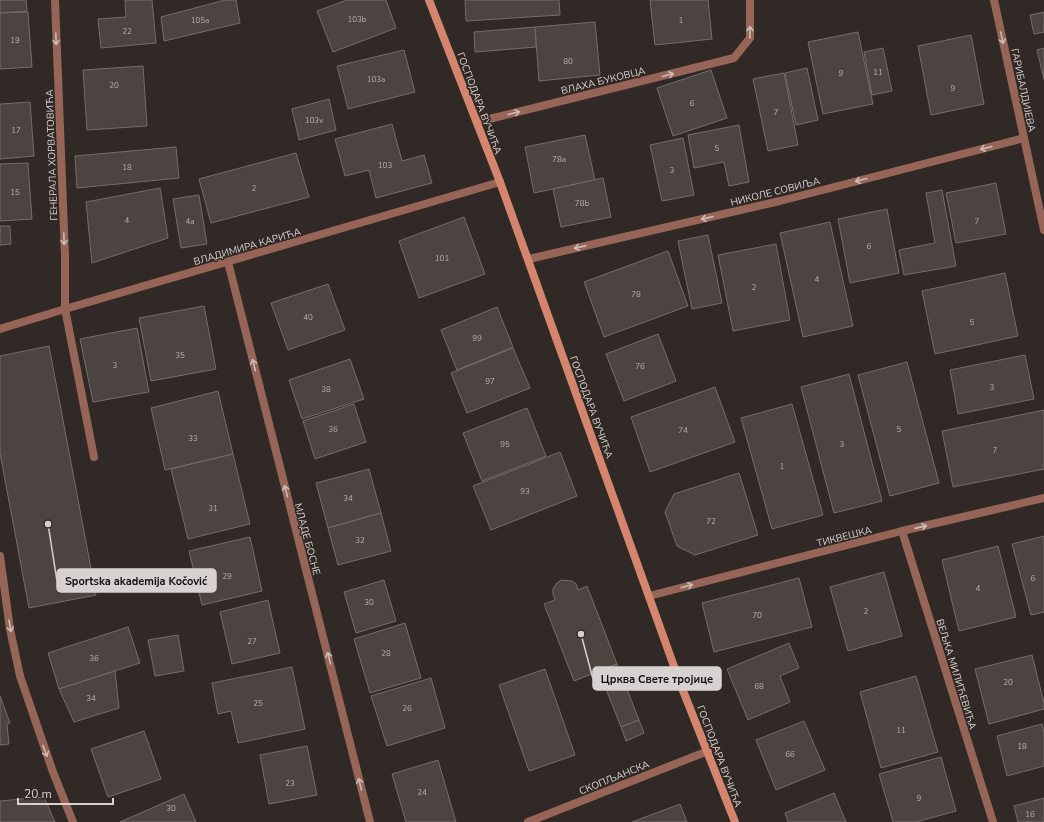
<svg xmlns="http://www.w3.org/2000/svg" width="1044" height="822" font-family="'Nunito Sans',sans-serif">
<rect width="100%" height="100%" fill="#312926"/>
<g fill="#4c4441" stroke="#766d6a">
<path d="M 0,0 L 26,0 L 27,11 L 0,13 Z"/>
<path d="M 125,0 L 152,0 L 156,43 L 101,48 L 98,19 L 126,17 Z"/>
<path d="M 225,0 L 236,0 L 240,23 L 164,41 L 161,17 Z"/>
<path d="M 347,0 L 386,0 L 396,28 L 333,52 L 317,11 Z"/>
<path d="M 465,0 L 559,0 L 560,15 L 466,21 Z"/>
<path d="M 650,0 L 708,0 L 712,39 L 655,45 Z"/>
<path d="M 28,12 L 32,67 L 0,69 L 0,13 Z"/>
<path d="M 1044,12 L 1044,32 L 1034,34 L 1030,15 Z"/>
<path d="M 595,22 L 600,75 L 539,81 L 535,27 Z"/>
<path d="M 535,27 L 536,47 L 475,52 L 474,32 Z"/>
<path d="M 858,32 L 873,104 L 823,114 L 808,42 Z"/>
<path d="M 971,35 L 984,104 L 931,115 L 918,46 Z"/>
<path d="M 883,48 L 892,91 L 872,95 L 864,52 Z"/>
<path d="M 1044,48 L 1044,79 L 1037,50 Z"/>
<path d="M 404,50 L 415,92 L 348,109 L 337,66 Z"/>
<path d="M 143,66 L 147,126 L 87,130 L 83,70 Z"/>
<path d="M 807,68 L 818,120 L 796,125 L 785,73 Z"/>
<path d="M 711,70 L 727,118 L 673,136 L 657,88 Z"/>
<path d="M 784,73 L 798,145 L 768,151 L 753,79 Z"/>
<path d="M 329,99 L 336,130 L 299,140 L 292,109 Z"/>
<path d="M 30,102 L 34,156 L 0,159 L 0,104 Z"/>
<path d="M 392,124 L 402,161 L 424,155 L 432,183 L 376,198 L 369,170 L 345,176 L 335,139 Z"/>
<path d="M 739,125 L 749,182 L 729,186 L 724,162 L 694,168 L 688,135 Z"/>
<path d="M 585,135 L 595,180 L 534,193 L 525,147 Z"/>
<path d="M 683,138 L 694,195 L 662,201 L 650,145 Z"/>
<path d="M 176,147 L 179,178 L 77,188 L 75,156 Z"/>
<path d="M 296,153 L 309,197 L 211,223 L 199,179 Z"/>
<path d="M 28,163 L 32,219 L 0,221 L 0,164 Z"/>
<path d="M 603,178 L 611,217 L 561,227 L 553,189 Z"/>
<path d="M 996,183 L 1006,234 L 956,243 L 946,193 Z"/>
<path d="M 160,188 L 168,238 L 92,263 L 86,202 Z"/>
<path d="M 942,190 L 956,266 L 904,275 L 899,250 L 935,243 L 926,193 Z"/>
<path d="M 199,195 L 207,244 L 181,248 L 173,199 Z"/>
<path d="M 887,209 L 899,273 L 850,283 L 838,219 Z"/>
<path d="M 464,217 L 485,274 L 419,298 L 399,241 Z"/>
<path d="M 830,222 L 853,326 L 803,337 L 780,233 Z"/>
<path d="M 0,226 L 10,226 L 11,244 L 0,245 Z"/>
<path d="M 708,235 L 722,303 L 692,309 L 678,241 Z"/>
<path d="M 776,244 L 790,320 L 733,331 L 718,255 Z"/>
<path d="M 668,251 L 688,306 L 604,337 L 584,282 Z"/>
<path d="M 1005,273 L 1018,336 L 935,354 L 922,291 Z"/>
<path d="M 328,284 L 345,330 L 288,350 L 271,303 Z"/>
<path d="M 204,306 L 216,369 L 151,381 L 139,318 Z"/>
<path d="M 497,307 L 513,347 L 457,370 L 441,330 Z"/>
<path d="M 137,328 L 149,392 L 93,402 L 80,339 Z"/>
<path d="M 658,334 L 676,381 L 624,401 L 606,354 Z"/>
<path d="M 49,346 L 96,595 L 29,608 L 0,453 L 0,356 Z"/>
<path d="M 513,348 L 530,388 L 467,413 L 451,373 Z"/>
<path d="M 1025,355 L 1034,399 L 958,414 L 950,370 Z"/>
<path d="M 350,359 L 364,399 L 302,419 L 289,380 Z"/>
<path d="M 907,362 L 939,483 L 890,496 L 858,375 Z"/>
<path d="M 849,374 L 882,501 L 834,513 L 801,387 Z"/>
<path d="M 715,387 L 735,442 L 650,472 L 631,417 Z"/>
<path d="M 218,391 L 233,454 L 165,470 L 151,408 Z"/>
<path d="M 354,404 L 366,442 L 315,459 L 303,421 Z"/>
<path d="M 792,404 L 823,515 L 772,529 L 741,418 Z"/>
<path d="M 527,408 L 546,456 L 482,481 L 463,433 Z"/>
<path d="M 1044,410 L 1044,469 L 953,487 L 942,431 Z"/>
<path d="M 560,452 L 577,496 L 491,530 L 473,486 Z"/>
<path d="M 233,454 L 250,524 L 188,539 L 171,469 Z"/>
<path d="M 369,469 L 381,513 L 328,528 L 316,483 Z"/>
<path d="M 739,473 L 758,535 L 695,555 L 677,546 L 665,512 L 674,494 Z"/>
<path d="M 381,513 L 391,551 L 338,565 L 328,528 Z"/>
<path d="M 1044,536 L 1044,612 L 1031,615 L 1012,544 Z"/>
<path d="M 250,537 L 262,591 L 202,605 L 189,551 Z"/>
<path d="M 998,546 L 1016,617 L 959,631 L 942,560 Z"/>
<path d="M 884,572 L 902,636 L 848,651 L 830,587 Z"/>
<path d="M 799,578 L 812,627 L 714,652 L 702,603 Z"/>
<path d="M 384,580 L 396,621 L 356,633 L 344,592 Z"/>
<path d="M 561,580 L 572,581 L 576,584 L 578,590 L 587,586 L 617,664 L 574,681 L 544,604 L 555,600 L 553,594 L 553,589 L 556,584 Z"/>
<path d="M 268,600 L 280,653 L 232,664 L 220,612 Z"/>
<path d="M 405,623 L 421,678 L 370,693 L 354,639 Z"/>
<path d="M 128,627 L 140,663 L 59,689 L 48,653 Z"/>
<path d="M 178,635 L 184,671 L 155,676 L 148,640 Z"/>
<path d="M 789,643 L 799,668 L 780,676 L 790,702 L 748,720 L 727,669 Z"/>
<path d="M 1032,655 L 1044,703 L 1044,709 L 989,724 L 975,669 Z"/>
<path d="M 617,664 L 639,720 L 621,727 L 599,671 Z"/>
<path d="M 292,667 L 305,729 L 238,743 L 231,711 L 218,714 L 212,683 Z"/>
<path d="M 545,669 L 575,755 L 529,771 L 499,685 Z"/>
<path d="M 115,671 L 119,708 L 74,722 L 59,689 Z"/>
<path d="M 916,676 L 938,752 L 881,768 L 860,692 Z"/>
<path d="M 431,678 L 445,728 L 387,746 L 371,696 Z"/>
<path d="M 0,696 L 10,723 L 7,724 L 9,744 L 0,745 Z"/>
<path d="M 639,720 L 644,733 L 626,741 L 621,727 Z"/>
<path d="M 804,721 L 825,770 L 776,790 L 756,740 Z"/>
<path d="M 1042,724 L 1044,732 L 1044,766 L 1007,776 L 997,736 Z"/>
<path d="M 144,731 L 161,779 L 108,797 L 91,749 Z"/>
<path d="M 307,746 L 317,795 L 269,804 L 260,755 Z"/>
<path d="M 941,757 L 956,811 L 916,822 L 893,822 L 879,774 Z"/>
<path d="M 438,760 L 456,822 L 406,822 L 392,774 Z"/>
<path d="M 834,793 L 846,822 L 788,822 L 785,813 Z"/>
<path d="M 184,794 L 196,822 L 120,822 Z"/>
<path d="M 44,797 L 55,822 L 0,822 L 0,801 Z"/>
<path d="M 1044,798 L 1044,822 L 1018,822 L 1014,806 Z"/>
<path d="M 680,804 L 687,822 L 632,822 Z"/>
</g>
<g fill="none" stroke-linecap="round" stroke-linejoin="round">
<path stroke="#976557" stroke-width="8" d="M 65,309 L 94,457"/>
<g stroke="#976557" stroke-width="8">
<path d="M 55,0 L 65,256 L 65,309"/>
<path d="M 994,0 L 1044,230"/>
<path d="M 477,122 L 734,58 L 750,38 L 750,0"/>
<path d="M 529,259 L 780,201 L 1024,138"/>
<path d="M 228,262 L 370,822"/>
<path d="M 0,329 L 65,309 L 500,182"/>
<path d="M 902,531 L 993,822"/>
<path d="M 0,556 L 10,629 L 20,676 L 53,772 L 73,822"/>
<path d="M 649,596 L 902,531 L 1044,498"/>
<path d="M 528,822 L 708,751"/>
</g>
<path stroke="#d4856e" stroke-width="8" d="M 429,0 L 500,182 L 680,683 L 735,822"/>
</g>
<defs><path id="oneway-shaft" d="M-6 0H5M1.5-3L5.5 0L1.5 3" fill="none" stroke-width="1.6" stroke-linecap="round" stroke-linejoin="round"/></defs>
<g stroke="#cabcb8">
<use href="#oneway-shaft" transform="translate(750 32) rotate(-89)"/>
<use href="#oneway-shaft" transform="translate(1002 38) rotate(78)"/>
<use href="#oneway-shaft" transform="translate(56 39) rotate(88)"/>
<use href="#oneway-shaft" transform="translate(668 75) rotate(-14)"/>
<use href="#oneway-shaft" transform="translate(514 113) rotate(-14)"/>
<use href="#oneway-shaft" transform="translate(986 148) rotate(166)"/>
<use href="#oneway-shaft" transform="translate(861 180) rotate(166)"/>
<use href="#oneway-shaft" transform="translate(707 218) rotate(167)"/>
<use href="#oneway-shaft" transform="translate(64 239) rotate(88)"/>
<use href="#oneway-shaft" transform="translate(580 247) rotate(167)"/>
<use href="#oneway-shaft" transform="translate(254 365) rotate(-104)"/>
<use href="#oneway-shaft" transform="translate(286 491) rotate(-105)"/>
<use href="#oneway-shaft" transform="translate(921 527) rotate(-13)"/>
<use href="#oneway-shaft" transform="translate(687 586) rotate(-14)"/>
<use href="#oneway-shaft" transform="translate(10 626) rotate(80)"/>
<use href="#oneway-shaft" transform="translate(329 658) rotate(-104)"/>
<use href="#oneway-shaft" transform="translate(45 751) rotate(70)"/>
<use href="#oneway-shaft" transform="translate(360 784) rotate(-104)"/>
</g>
<g text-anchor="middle" stroke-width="3" stroke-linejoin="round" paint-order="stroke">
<g font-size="8" fill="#b4aeac">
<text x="357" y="22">103b</text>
<text x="200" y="23">105a</text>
<text x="681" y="23">1</text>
<text x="127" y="34">22</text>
<text x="15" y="43">19</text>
<text x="568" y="64">80</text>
<text x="878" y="75">11</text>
<text x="841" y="76">9</text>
<text x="376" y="82">103a</text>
<text x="114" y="88">20</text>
<text x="953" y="91">9</text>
<text x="692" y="106">6</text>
<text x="776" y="115">7</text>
<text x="314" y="123">103v</text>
<text x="16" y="133">17</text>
<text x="717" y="151">5</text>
<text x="559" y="162">78a</text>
<text x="385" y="168">103</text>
<text x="127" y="170">18</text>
<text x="672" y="173">3</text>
<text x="254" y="191">2</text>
<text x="15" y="195">15</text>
<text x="582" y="206">78b</text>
<text x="127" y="223">4</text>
<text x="190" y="224">4a</text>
<text x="977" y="224">7</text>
<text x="869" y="249">6</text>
<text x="442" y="261">101</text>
<text x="817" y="282">4</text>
<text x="754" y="290">2</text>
<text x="636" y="297">78</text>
<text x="308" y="320">40</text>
<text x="972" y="325">5</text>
<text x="477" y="341">99</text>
<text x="180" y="358">35</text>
<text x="115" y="368">3</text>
<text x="640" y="369">76</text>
<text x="490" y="384">97</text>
<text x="992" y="390">3</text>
<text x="326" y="392">38</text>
<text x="333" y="432">36</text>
<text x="899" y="432">5</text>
<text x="683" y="433">74</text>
<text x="193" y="441">33</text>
<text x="505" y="447">95</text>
<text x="842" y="447">3</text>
<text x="995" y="453">7</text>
<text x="782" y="469">1</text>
<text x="525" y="494">93</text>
<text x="348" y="501">34</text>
<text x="213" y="511">31</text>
<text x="711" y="524">72</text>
<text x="360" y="543">32</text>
<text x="227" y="579">29</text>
<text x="1033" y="581">6</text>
<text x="978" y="591">4</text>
<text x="369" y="605">30</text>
<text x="866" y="614">2</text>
<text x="757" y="618">70</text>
<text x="252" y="644">27</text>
<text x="386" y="656">28</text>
<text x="94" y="661">36</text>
<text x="1008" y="685">20</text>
<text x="759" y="689">68</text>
<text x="91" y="701">34</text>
<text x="258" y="706">25</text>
<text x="407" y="711">26</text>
<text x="901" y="733">11</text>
<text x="1022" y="749">18</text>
<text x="790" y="757">66</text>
<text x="290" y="786">23</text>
<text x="422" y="795">24</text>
<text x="919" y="801">9</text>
<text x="171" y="811">30</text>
<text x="1030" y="817">16</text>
</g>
<g font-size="10" fill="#d7d2d0" stroke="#312926">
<text transform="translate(603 80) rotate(-14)" y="4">ВЛАХА БУКОВЦА</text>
<text transform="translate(1024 90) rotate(78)" y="4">ГАРИБАЛДИЈЕВА</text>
<text transform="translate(480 103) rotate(69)" y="4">ГОСПОДАРА ВУЧИЋА</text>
<text transform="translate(51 155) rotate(-92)" y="4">ГЕНЕРАЛА ХОРВАТОВИЋА</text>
<text transform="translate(775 191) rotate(-14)" y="4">НИКОЛЕ СОВИЉА</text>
<text transform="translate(247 246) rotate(-16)" y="4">ВЛАДИМИРА КАРИЋА</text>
<text transform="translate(592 407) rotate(70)" y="4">ГОСПОДАРА ВУЧИЋА</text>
<text transform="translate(844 536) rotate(-14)" y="4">ТИКВЕШКА</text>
<text transform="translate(308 539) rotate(75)" y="4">МЛАДЕ БОСНЕ</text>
<text transform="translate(957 674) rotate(73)" y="4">ВЕЉКА МИЛИЋЕВИЋА</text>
<text transform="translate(720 756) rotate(69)" y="4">ГОСПОДАРА ВУЧИЋА</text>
<text transform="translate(614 777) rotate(-22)" y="4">СКОПЉАНСКА</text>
</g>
</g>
<path fill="none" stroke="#d7d2d0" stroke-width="1.5" d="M48 524L57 581M581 634L593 679"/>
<g fill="#d7d2d0" stroke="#312926" stroke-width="1.5">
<circle cx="48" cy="524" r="4"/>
<circle cx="581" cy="634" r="4"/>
</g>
<g fill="#d7d2d0" stroke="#d7d2d0" stroke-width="1.5">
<rect x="57" y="569" width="159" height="23" rx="4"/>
<rect x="593" y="667" width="128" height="23" rx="4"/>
</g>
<g font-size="11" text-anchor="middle" font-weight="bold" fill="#111">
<text x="136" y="585">Sportska akademija Kočović</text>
<text x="657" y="683">Црква Свете тројице</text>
</g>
<path d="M18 798v6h95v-6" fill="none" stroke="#d7d2d0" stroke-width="2"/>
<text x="24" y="798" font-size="12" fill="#d7d2d0" stroke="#312926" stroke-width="3" paint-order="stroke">20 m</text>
</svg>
